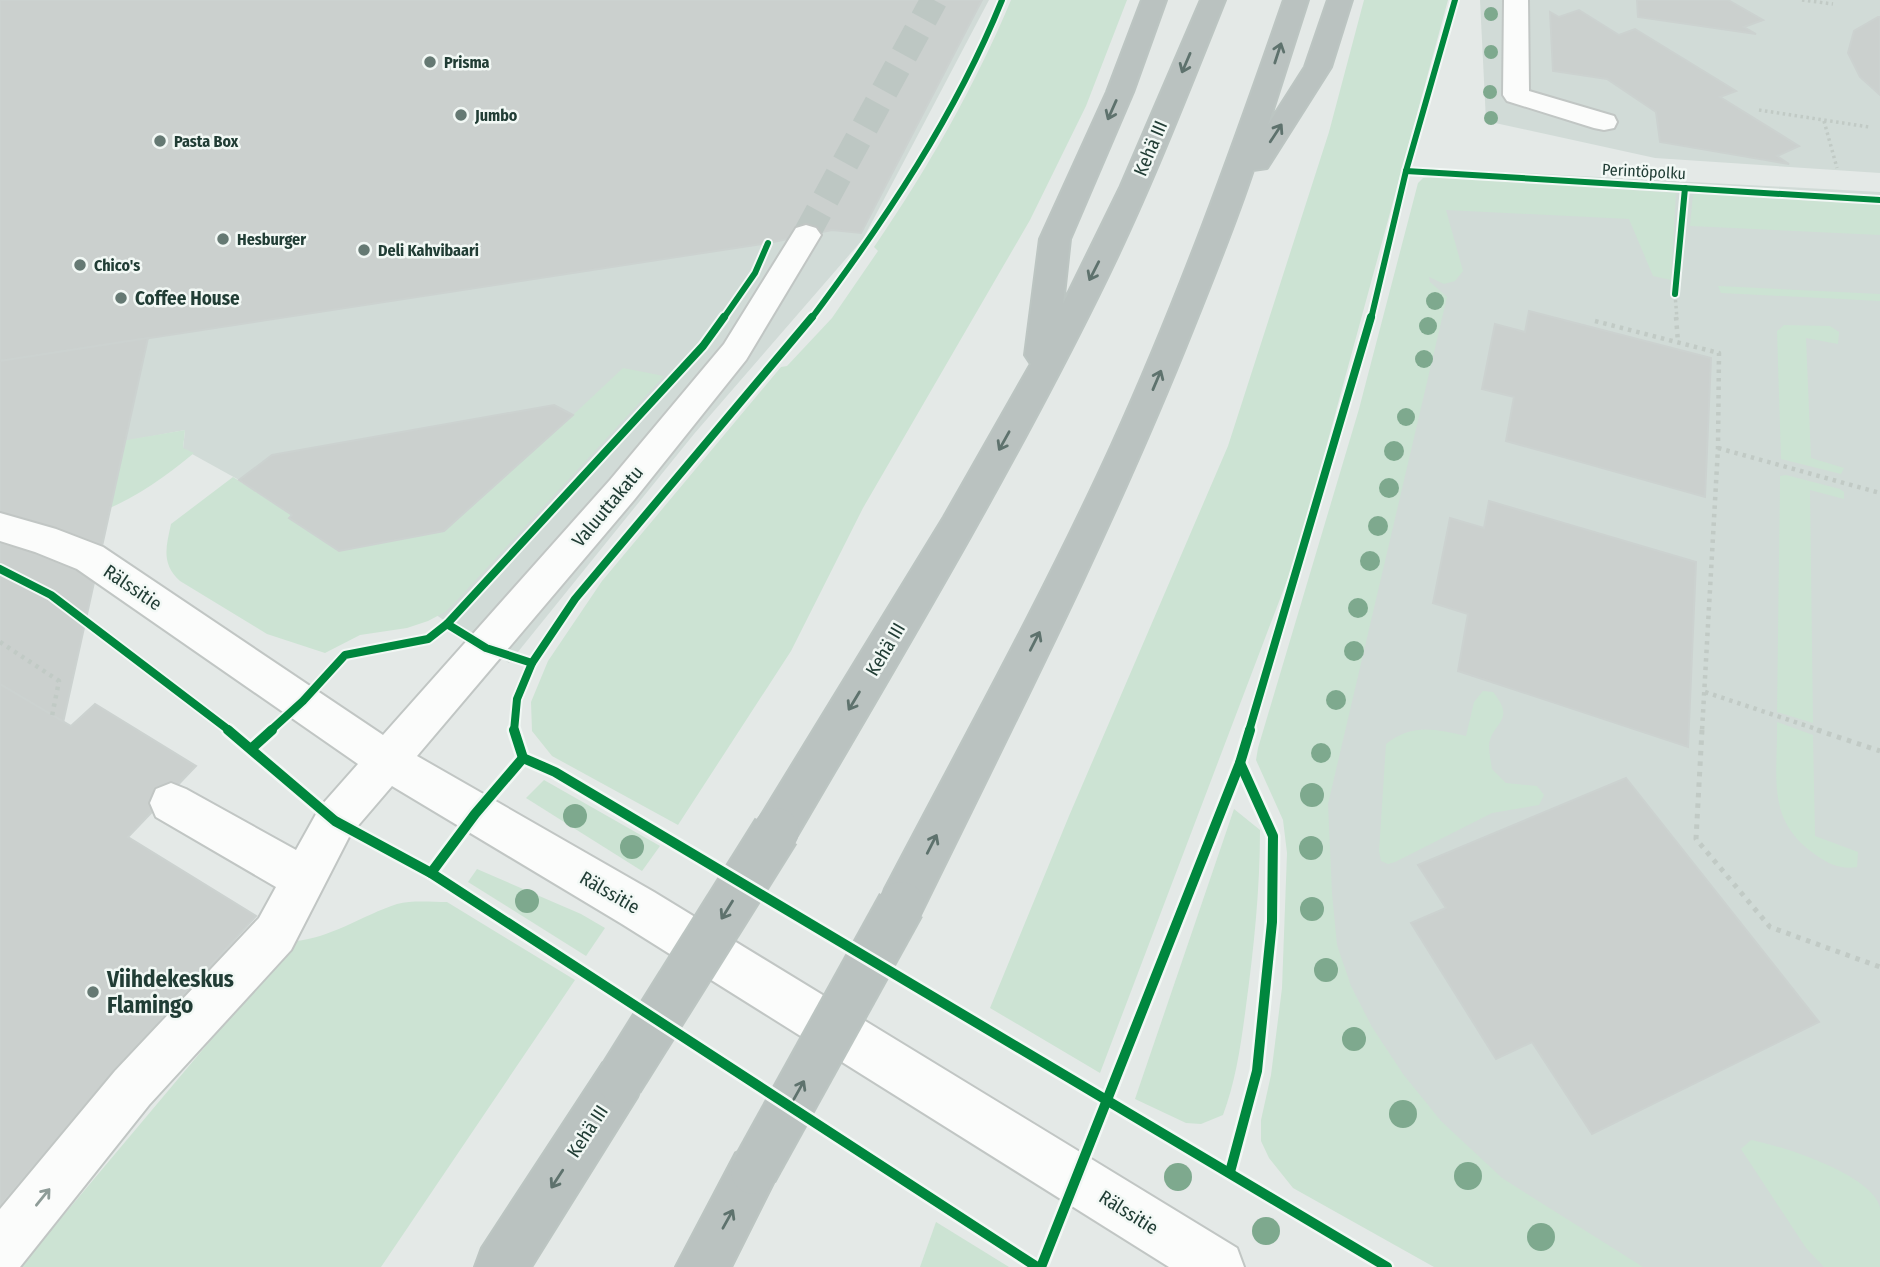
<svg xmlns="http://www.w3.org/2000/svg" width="1880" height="1267" font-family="'Fira Sans Condensed',sans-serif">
<rect width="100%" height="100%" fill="#e4e9e7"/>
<g fill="#d1dbd7">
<path d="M 0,0 L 989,0 L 863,239 L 694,434 L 509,663 L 289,518 L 292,515 L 239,480 L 183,449 L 185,430 L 19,461 Z"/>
<path d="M 1480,0 L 1880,0 L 1880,173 L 1655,158 L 1486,121 Z"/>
<path d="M 1451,169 L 1880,192 L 1880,1267 L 1557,1267 L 1346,1067 L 1294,676 Z"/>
</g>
<g fill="#cce3d3">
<path d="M 1011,0 L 1127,0 L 1086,106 L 1030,220 L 863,508 L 791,651 L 678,825 L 552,756 L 532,731 L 531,702 L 548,661 L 602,581 L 781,367 L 787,366 L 832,318 L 878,251 L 874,247 C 928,168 974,88 1011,0 Z"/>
<path d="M 1364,0 L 1448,0 L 1297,554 L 1100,1073 L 990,1008 L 1069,816 L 1228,446 L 1329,132 Z"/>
<path d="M 1431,177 L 1676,193 L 1671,280 L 1653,276 L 1629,219 L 1446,210 L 1463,271 L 1455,281 L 1444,284 L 1429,277 L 1430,282 L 1447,297 L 1328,804 L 1332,893 L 1337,945 L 1351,986 L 1372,1027 L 1403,1074 L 1441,1121 L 1502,1178 L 1643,1267 L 1434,1267 L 1293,1188 L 1269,1158 L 1261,1141 L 1261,1120 L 1271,1075 L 1282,988 L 1287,853 L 1283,820 L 1256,760 L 1258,748 L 1359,409 L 1418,183 L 1423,178 Z"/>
<path d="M 1698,194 L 1880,205 L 1880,235 L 1690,226 L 1693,195 Z"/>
<path d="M 1718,286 L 1880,294 L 1880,301 L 1721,293 Z"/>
<path d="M 1784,325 L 1830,326 L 1839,332 L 1838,344 L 1806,338 L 1811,458 L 1844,468 L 1841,474 L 1781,459 L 1777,331 Z"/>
<path d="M 623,368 L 664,376 L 459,598 L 445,612 L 428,621 L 407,628 L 360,635 L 325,653 L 267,634 L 180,581 C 161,564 166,547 171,524 L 233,477 L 292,515 L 290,518 L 573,415 Z"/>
<path d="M 185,430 L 183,448 L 194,453 C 164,478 134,499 98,513 L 0,462 Z"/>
<path d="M 1786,475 L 1840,489 L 1844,492 L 1844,499 L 1810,490 L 1813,723 L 1777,712 L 1780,480 L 1780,476 Z"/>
<path d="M 1483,691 L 1493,692 C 1517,721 1492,722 1489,745 C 1489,753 1491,762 1492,769 L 1506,783 L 1537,786 L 1544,795 L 1539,805 L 1492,813 L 1395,862 L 1388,864 L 1381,861 L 1379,851 L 1386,744 C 1412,723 1435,729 1466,736 L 1474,702 Z"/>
<path d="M 1777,722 L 1813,735 L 1815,836 L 1858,852 L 1857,867 C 1842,870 1828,864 1816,855 C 1765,820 1778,778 1777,722 Z"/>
<path d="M 544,780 L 660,846 L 642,871 L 526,798 Z"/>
<path d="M 1234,809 L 1260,830 C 1260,889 1254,947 1246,1006 C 1241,1044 1236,1080 1223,1115 L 1201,1124 L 1186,1123 L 1135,1099 Z"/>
<path d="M 477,869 L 581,914 L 605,928 L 586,956 L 468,882 Z"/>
<path d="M 447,902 L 575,980 L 381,1267 L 20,1267 L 294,941 C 329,939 363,915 397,904 C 412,900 431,902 447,902 Z"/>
<path d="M 1751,1140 C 1782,1146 1872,1174 1880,1208 C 1880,1225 1880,1249 1880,1267 L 1824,1267 L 1806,1248 L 1741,1149 Z"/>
<path d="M 936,1222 L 1009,1267 L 920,1267 Z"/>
</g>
<g fill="#cbd0ce" stroke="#ccd2d0" stroke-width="2">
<path d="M 0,0 L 982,0 L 861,233 L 832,230 L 768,243 L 0,361 Z"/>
<path d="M 1637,0 L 1728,0 L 1763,20 L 1744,27 L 1756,34 L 1638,17 Z"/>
<path d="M 1579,10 L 1619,35 L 1635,29 L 1736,91 L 1720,97 L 1799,146 L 1777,156 L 1789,164 L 1660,142 L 1656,112 L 1607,79 L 1553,71 L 1550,12 L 1559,17 Z"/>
<path d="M 1878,17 L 1880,17 L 1880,95 L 1860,77 L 1848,53 L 1854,31 Z"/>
<path d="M 1529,311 L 1711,358 L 1705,497 L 1506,441 L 1514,397 L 1482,389 L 1495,324 L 1525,332 Z"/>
<path d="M 148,338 L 63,723 L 0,684 L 0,361 Z"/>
<path d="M 554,405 L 573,415 L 444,531 L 339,551 L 289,518 L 292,515 L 239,480 L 272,455 Z"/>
<path d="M 1489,501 L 1696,562 L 1688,747 L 1458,671 L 1468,614 L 1433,603 L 1450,518 L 1484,528 Z"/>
<path d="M 0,684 L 71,726 L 95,704 L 196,766 L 128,837 L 256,916 L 116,1069 L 0,1206 Z"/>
<path d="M 1626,778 L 1819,1022 L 1592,1134 L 1532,1042 L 1496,1059 L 1411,923 L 1446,908 L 1418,865 Z"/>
</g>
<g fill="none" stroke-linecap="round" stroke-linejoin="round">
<path stroke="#bdc7c3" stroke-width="27" stroke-dasharray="27 14" stroke-linecap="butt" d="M 806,235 L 934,0"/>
<defs>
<g id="minor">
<path d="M 1504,0 L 1528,0 L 1529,91 L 1614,116 L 1617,122 L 1614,128 L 1604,130 L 1594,128 L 1507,101 L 1503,95 Z"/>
<path d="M 806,225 L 816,228 L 821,235 L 746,360 L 634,500 L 417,756 L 654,892 L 1237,1248 L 1244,1267 L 1169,1267 L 622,924 L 392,786 L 350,835 L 291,950 L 149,1105 L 20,1267 L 0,1267 L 0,1209 L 115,1071 L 259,918 L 276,887 L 156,817 L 150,803 L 156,789 L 171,783 L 186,789 L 296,850 L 320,807 L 358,764 L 77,569 L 35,552 L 0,541 L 0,513 L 56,529 L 103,547 L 383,735 L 610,480 L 724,344 L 796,228 Z"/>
</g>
<g id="highway">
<path d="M 1142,0 L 1166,0 L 1133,92 L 1070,239 L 1063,304 L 1120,188 L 1201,0 L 1225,0 C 1185,100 1146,200 1098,296 C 1005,484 897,664 791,846 L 776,852 L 761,846 L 755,831 L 761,816 L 944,517 L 1031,364 L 1025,355 L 1040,239 L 1107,92 Z"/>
<path d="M 1284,0 L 1308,0 L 1268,125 L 1305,67 L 1328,0 L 1352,0 L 1331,67 L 1267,168 L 1253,170 C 1235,224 1214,276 1193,328 C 1112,531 1013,725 917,921 L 901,927 L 885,921 L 879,905 L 885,889 C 962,742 1043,596 1112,445 C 1178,300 1232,150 1284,0 Z"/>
<path d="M 620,1056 L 637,1063 L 644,1080 L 637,1097 L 531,1267 L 475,1267 L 482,1248 L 603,1063 Z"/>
<path d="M 754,1146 L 772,1153 L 779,1171 L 731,1267 L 676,1267 L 736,1153 Z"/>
</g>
</defs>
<use href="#minor" stroke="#c1c6c4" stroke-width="4"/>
<use href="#highway" stroke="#bcc5c2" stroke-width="4"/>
<g stroke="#c1cac5" stroke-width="3.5" stroke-dasharray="2.5 3.5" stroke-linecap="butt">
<path d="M 1802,0 L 1833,4"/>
<path d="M 1759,110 L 1869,127"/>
<path d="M 1824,121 L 1837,168"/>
<path d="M 1675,294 L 1677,319"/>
</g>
<g stroke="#c1cac5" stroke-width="4.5" stroke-dasharray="3.5 5" stroke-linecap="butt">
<path d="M 1676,317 L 1678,342"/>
<path d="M 1595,321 L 1719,353 L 1718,448 L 1702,731"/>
<path d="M 1718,448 L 1880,493"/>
<path d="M 0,642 L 59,681 L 52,716"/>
<path d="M 1705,692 L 1822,731"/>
</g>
<g stroke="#c1cac5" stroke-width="5" stroke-dasharray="4.5 6" stroke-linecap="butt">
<path d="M 1702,730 L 1696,839 L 1770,927 L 1880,967"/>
<path d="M 1817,730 L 1880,751"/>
</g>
<use href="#minor" fill="#fbfcfb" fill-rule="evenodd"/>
<use href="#highway" fill="#bac2c0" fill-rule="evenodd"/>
<defs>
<g id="highway-bridge">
<path d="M 620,1080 L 776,831"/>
<path d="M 754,1171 L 901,905"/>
</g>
</defs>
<use href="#highway-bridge" stroke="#bcc5c2" stroke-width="50" stroke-linecap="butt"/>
<use href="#highway-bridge" stroke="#bac2c0" stroke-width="46"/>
<defs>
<g id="cycleway-far2">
<path d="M 1406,171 L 1880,200"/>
<path d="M 1675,294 L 1685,188"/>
<path d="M 723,319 L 755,273 L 768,243"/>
<path d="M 811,319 C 886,219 955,116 1002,0"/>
<path d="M 1371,319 L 1406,171 L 1455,0"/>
</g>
<g id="cycleway-far1">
<path d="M 0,569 L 51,595 L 230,731"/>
<path d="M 447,624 L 486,648 L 532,663 L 517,699 L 514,731"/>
<path d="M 532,663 L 575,599 L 812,317"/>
<path d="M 270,731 L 303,701 L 345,655 L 428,639 L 447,624 L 703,346 L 724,317"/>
<path d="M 1249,731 L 1371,317"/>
</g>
<g id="cycleway">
<path d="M 228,730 L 335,821 L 431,873 L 1037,1267"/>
<path d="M 514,730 L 523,758 L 555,772 L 1387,1267"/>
<path d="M 252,748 L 272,730"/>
<path d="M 431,873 L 475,814 L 523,758"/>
<path d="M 1230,1172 L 1257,1071 L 1272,922 L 1273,836 L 1240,763"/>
<path d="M 1041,1267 L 1240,763 L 1250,730"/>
</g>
</defs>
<use href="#cycleway-far2" stroke="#f2f8f5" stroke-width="10"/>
<use href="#cycleway-far1" stroke="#f2f8f5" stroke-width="12"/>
<use href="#cycleway" stroke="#f2f8f5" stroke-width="15"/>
<use href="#cycleway-far2" stroke="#00873e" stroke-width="6"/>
<use href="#cycleway-far1" stroke="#00873e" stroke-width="8"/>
<use href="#cycleway" stroke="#00873e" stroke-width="10"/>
</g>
<g fill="#7ea98e">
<circle cx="1491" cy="14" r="7"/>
<circle cx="1491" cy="52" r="7"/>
<circle cx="1490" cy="92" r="7"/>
<circle cx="1491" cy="118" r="7"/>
<circle cx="1435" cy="301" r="9"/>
<circle cx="1428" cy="326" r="9"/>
<circle cx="1424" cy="359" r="9"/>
<circle cx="1406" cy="417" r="9"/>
<circle cx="1394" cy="451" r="10"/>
<circle cx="1389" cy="488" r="10"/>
<circle cx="1378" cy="526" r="10"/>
<circle cx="1370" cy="561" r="10"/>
<circle cx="1358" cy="608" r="10"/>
<circle cx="1354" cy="651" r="10"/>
<circle cx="1336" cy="700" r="10"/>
<circle cx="1321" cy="753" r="10"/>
<circle cx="1312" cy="795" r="12"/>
<circle cx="575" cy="816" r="12"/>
<circle cx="632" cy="847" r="12"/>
<circle cx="1311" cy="848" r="12"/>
<circle cx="527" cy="901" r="12"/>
<circle cx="1312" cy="909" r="12"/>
<circle cx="1326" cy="970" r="12"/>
<circle cx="1354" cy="1039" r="12"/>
<circle cx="1403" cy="1114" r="14"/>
<circle cx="1468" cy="1176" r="14"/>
<circle cx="1178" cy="1177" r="14"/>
<circle cx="1266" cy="1231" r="14"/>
<circle cx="1541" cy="1237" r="14"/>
</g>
<defs><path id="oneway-shaft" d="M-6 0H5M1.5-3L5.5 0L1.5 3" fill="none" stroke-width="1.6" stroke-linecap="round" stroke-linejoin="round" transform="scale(1.75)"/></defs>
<g stroke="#5e726d">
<use href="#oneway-shaft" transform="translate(1278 53) rotate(-72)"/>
<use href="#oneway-shaft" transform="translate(1186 63) rotate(113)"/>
<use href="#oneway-shaft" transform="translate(1112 110) rotate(114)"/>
<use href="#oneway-shaft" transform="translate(1276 133) rotate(-57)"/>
<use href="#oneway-shaft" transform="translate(1094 271) rotate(117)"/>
<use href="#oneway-shaft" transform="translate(1157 380) rotate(-67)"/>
<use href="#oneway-shaft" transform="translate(1004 441) rotate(119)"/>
<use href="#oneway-shaft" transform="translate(1035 641) rotate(-63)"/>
<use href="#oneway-shaft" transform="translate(854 701) rotate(121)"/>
<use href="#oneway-shaft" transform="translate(932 844) rotate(-63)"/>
<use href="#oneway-shaft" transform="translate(727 910) rotate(122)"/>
<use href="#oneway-shaft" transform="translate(799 1090) rotate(-61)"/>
<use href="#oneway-shaft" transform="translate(557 1179) rotate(123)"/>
<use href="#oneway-shaft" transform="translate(728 1219) rotate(-61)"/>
</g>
<use stroke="#8e9c98" href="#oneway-shaft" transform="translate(43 1197) rotate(-51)"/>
<g fill="#657973" stroke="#f2f8f5" stroke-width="2.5">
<circle cx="430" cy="62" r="7"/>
<circle cx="461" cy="115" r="7"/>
<circle cx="160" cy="141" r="7"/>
<circle cx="223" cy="239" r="7"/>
<circle cx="364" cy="250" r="7"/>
<circle cx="80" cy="265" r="7"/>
<circle cx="121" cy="298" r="7"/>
<circle cx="93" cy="992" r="7"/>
</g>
<g text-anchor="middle" stroke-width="5" stroke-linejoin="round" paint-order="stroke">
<g font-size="16" font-weight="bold" fill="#213d35" stroke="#f2f8f5" text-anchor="start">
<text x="444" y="68">Prisma</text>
<text x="475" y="121">Jumbo</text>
<text x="174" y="147">Pasta Box</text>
<text x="237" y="245">Hesburger</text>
<text x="378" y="256">Deli Kahvibaari</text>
<text x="94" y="271">Chico's</text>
</g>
<g font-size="16" fill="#213d35" stroke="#f2f8f5">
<text transform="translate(1644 171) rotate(3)" y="6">Perintöpolku</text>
</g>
<g font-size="19" fill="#213d35" stroke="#f2f8f5">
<text transform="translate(1150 148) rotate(-67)" y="7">Kehä III</text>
<text transform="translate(607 506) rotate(-50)" y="7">Valuuttakatu</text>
<text transform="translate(133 587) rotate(34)" y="7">Rälssitie</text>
<text transform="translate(885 649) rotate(-59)" y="7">Kehä III</text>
<text transform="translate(610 892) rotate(30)" y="7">Rälssitie</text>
<text transform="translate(587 1131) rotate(-57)" y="7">Kehä III</text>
<text transform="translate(1129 1212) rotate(32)" y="7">Rälssitie</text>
</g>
<g font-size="19" font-weight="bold" fill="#213d35" stroke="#f2f8f5" text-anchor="start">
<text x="135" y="305">Coffee House</text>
</g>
<g font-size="23" font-weight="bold" fill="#213d35" stroke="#f2f8f5" text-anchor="start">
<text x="107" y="987">Viihdekeskus<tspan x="107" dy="26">Flamingo</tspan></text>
</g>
</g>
</svg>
